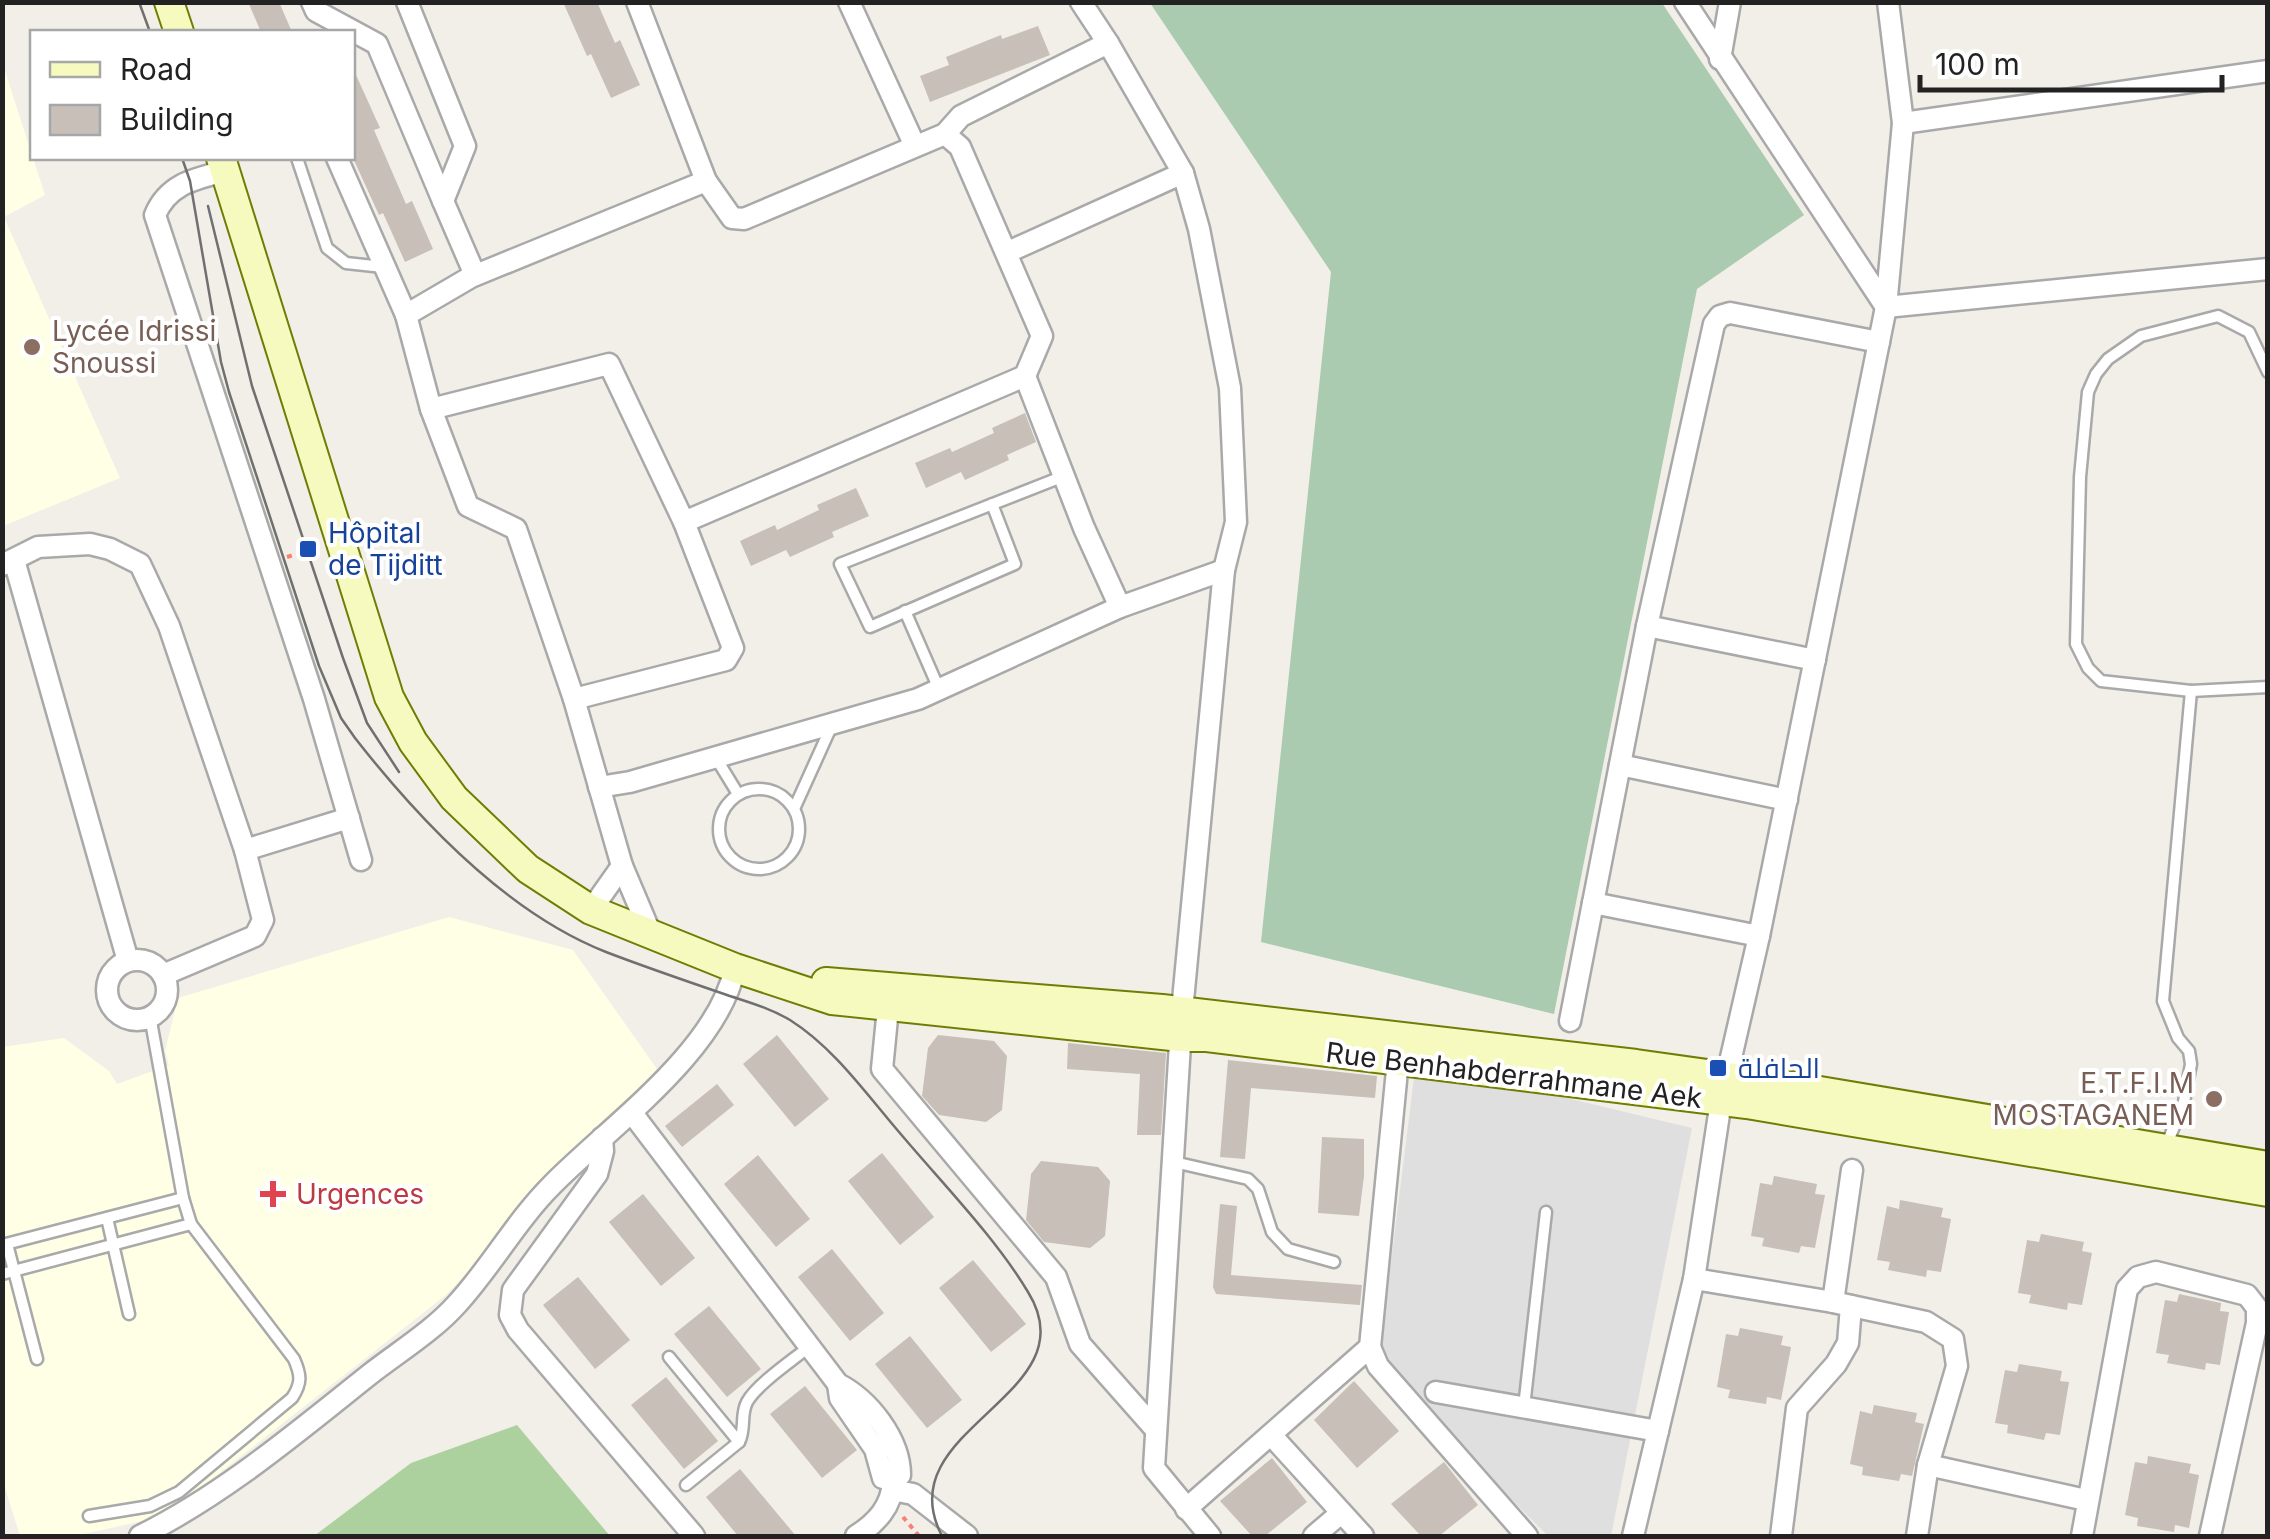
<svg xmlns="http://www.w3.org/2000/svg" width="2270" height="1539" font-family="Inter,Cairo,sans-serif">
<rect width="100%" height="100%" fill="#f2efe9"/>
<path fill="#e0dfdf" d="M 1416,1062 L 1692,1128 L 1611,1536 L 1548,1536 L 1378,1366 Z"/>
<g fill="#ffffe5">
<path d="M 3,65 L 45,195 L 4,217 L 120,478 L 3,526 Z"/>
<path d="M 449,917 L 573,950 L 657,1069 L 640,1092 L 446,1295 L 165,1516 L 75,1536 L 20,1536 L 2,1478 L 2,1047 L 64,1038 L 109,1071 L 117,1084 L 169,1065 L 165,1051 L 178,998 Z"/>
</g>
<path fill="#add19e" d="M 517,1425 L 610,1536 L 314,1536 L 411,1463 Z"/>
<path fill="#aacbaf" d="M 1150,3 L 1662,3 L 1804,215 L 1697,289 L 1554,1014 L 1261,942 L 1331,272 Z"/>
<g fill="#c7bfb8">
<path d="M 248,2 L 279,2 L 292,32 L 261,32 Z"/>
<path d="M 563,2 L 597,2 L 615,43 L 620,40 L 640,85 L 611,98 L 591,54 L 587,56 Z"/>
<path d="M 1038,26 L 1050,55 L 930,102 L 920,76 L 949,65 L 946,57 L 1001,35 L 1002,39 Z"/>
<path d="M 352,66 L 380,128 L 374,130 L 406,204 L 412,201 L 433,249 L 405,262 L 383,213 L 379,215 L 352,156 Z"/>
<path d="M 1025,413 L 1036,442 L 1007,455 L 1009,460 L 965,480 L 961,472 L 926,488 L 915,463 L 950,448 L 952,452 L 994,433 L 992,428 Z"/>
<path d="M 856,488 L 869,516 L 832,532 L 834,537 L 790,557 L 786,550 L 751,566 L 740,541 L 775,525 L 777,530 L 819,510 L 817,505 Z"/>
<path d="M 777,1035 L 829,1099 L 795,1127 L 743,1064 Z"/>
<path d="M 938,1035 L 994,1041 L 1007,1056 L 1002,1110 L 986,1122 L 939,1115 L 922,1096 L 928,1048 Z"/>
<path d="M 1068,1043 L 1166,1053 L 1161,1135 L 1137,1135 L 1140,1074 L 1067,1069 Z"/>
<path d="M 1228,1060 L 1377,1076 L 1375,1098 L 1251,1088 L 1245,1159 L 1220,1157 Z"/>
<path d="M 717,1084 L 734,1105 L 682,1147 L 665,1126 Z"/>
<path d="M 1322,1137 L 1364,1139 L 1364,1176 L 1359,1216 L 1318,1213 Z"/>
<path d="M 882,1153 L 934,1217 L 900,1245 L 848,1181 Z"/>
<path d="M 758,1155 L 810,1219 L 776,1247 L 724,1184 Z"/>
<path d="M 1041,1161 L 1098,1167 L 1110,1181 L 1105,1236 L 1090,1248 L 1044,1242 L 1026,1220 L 1031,1174 Z"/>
<path d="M 1774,1176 L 1817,1184 L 1815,1194 L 1825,1195 L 1815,1248 L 1801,1246 L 1799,1253 L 1762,1246 L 1764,1238 L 1751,1236 L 1760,1183 L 1772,1185 Z"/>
<path d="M 643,1194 L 695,1258 L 661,1286 L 609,1222 Z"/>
<path d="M 1900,1200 L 1943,1208 L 1941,1217 L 1951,1219 L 1941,1272 L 1927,1270 L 1926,1277 L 1888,1270 L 1890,1262 L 1877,1260 L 1887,1206 L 1899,1209 Z"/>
<path d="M 1220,1204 L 1237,1206 L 1231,1275 L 1362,1285 L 1360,1305 L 1216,1294 L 1213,1287 Z"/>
<path d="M 2041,1234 L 2084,1242 L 2082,1251 L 2092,1253 L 2082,1305 L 2068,1303 L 2067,1310 L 2029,1303 L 2031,1295 L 2018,1293 L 2027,1240 L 2039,1242 Z"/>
<path d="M 832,1249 L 884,1313 L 850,1341 L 798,1277 Z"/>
<path d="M 973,1260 L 1026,1324 L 991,1352 L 939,1288 Z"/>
<path d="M 578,1277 L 630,1340 L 595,1369 L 543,1305 Z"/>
<path d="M 2179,1294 L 2221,1303 L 2220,1311 L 2229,1312 L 2220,1365 L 2206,1363 L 2205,1370 L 2167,1363 L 2169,1355 L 2156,1353 L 2165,1300 L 2177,1302 Z"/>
<path d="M 709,1306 L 761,1369 L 727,1397 L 674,1334 Z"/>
<path d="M 1740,1328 L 1783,1336 L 1781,1345 L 1791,1347 L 1781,1400 L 1767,1397 L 1766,1404 L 1728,1398 L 1730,1390 L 1717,1387 L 1726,1334 L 1738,1336 Z"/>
<path d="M 910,1336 L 962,1400 L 927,1428 L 875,1364 Z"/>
<path d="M 2019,1364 L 2062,1371 L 2060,1381 L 2069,1382 L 2060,1435 L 2046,1433 L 2044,1440 L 2007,1433 L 2008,1425 L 1995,1423 L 2005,1370 L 2017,1372 Z"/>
<path d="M 666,1377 L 718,1441 L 684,1469 L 631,1405 Z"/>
<path d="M 1354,1381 L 1399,1431 L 1357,1468 L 1314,1420 Z"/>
<path d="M 805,1386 L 857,1450 L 822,1478 L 770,1414 Z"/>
<path d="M 1874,1405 L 1917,1413 L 1915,1422 L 1924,1424 L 1912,1476 L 1901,1474 L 1899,1481 L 1862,1475 L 1863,1467 L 1850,1464 L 1860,1411 L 1872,1414 Z"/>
<path d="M 2148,1456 L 2191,1464 L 2189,1473 L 2199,1475 L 2189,1528 L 2175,1525 L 2174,1532 L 2137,1526 L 2138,1518 L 2125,1515 L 2135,1462 L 2147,1464 Z"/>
<path d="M 1272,1458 L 1307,1502 L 1265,1536 L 1252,1536 L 1220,1501 Z"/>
<path d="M 1444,1462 L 1478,1505 L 1439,1536 L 1421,1536 L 1391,1504 Z"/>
<path d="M 740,1469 L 796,1536 L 738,1536 L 706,1497 Z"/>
</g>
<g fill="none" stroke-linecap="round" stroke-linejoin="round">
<defs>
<g id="service">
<path d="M 297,158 L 327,248 L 346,263 L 383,267"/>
<path d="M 2268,372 L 2249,332 L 2218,316 L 2141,336 L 2108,359 L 2096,374 L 2088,392 L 2080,477 L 2076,644 L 2088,668 L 2101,681 L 2191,691 L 2268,687"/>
<path d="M 992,504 L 1015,564 L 870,627 L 840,564 L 1064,476"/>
<path d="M 905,611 L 939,689"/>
<path d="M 716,758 L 738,794"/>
<circle cx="759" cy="829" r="40"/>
<path d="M 794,809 L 832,725"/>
<path d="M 2166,1146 L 2184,1102 L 2191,1064 L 2189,1051 L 2178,1038 L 2163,1001 L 2191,691"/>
<path d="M 1174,1162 L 1248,1179 L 1258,1189 L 1272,1232 L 1288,1249 L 1334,1262"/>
<path d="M 107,1218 L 129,1314"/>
<path d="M 7,1244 L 37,1359"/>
<path d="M 2,1245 L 183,1198"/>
<path d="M 2,1274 L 191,1224"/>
<path d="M 669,1357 L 739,1442"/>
<path d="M 1524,1407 L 1546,1212"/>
<path d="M 686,1485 L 739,1442 C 746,1429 740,1415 747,1402 C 757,1384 793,1360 810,1346"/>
<path d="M 89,1516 L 150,1506 L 179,1492 L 292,1398 C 302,1383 301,1375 294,1359 L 191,1224 L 183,1198 L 150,1016"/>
</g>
<g id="minor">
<path d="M 312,2 L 316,11 L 377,44 L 443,201"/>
<path d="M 407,2 L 465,146 L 443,201 L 475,275"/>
<path d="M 637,2 L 706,181 L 732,218 L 744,219 L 945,134 L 961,116 L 1108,43"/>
<path d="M 849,2 L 915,146"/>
<path d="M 1081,2 L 1108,43 L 1183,173 L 1199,229 L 1230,388 L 1236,522 L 1224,570 L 1182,1011 L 1154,1468 L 1210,1536"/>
<path d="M 1685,2 L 1886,307"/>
<path d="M 1720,59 L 1730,2"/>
<path d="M 1903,123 L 2268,71"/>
<path d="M 337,158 L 406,315"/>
<path d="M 225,171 C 194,179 168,184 155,215 L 314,699 L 361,860"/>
<path d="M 1008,252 L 1183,173"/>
<path d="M 1886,307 L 2268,269"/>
<path d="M 1025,376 L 1084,528 L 1120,607"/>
<path d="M 431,409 L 406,315 L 471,277 L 706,181"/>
<path d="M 14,560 L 128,961"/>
<path d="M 2,565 L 38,547 L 90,544 L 110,549 L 140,564 L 169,626 L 245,850 L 263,920 L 255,936 L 163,975"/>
<path d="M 1647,626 L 1815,660"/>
<path d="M 574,699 L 726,660 L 733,648 L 684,522"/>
<path d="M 1620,765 L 1787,800"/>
<path d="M 599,787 L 630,782 L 918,699 L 1120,607 L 1224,570"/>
<path d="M 245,850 L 349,818"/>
<path d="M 1593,903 L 1759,936"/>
<path d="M 591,910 L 622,866"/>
<path d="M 650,932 L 622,866 L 574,699 L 516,529 L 468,506 L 431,409 L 609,364 L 684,522 L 1025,376 L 1042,336 L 960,147 L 945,134"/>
<circle cx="137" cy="990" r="30"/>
<path d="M 888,1008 L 882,1069 L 1056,1277 L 1080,1344 L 1156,1430"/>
<path d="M 1570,1021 L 1647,626 L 1714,324 L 1720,316 L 1730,313 L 1879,342"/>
<path d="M 632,1113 L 838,1384 C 869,1400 900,1439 900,1475 L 893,1481 C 892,1507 876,1523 856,1536"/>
<path d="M 602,1138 L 603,1151 L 597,1174 L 513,1290 L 510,1315 L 518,1330 L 694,1536"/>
<path d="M 1694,1279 L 1833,1302 L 1926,1322 L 1953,1339 L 1957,1366 L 1928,1465 L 1917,1536"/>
<path d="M 1833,1302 L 1852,1170"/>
<path d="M 1370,1347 L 1378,1366 L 1527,1536"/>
<path d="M 838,1384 L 840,1398 L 875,1449 L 883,1478 L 893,1481"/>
<path d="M 1436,1392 L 1658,1431"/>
<path d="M 1272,1436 L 1363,1536"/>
<path d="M 1928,1465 L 2086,1500"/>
<path d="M 892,1490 L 913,1494 L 967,1536"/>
<path d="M 1186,1509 L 1370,1347 L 1398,1060"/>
<path d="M 140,1536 C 223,1495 296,1433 369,1375 C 397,1353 433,1331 457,1304 C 491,1267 516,1221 552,1185 C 610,1126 717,1052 735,968"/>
<path d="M 1314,1536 L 1341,1513"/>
<path d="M 1633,1536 L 1694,1279 L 1721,1101 L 1759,936 L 1886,307 L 1903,123 L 1888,2"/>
<path d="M 1781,1536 L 1797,1408 L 1836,1364 L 1848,1343 L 1851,1306"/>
<path d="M 2082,1536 L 2127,1289 L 2138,1277 L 2156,1272 L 2247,1295 L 2257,1308 L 2257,1323 L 2210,1536"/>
</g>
<g id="secondary">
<path d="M 169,2 L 179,32"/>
<path d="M 221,158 L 389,697 L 413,742 L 454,798 L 528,869 L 591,910 L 735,968 L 832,1000 L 1181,1037 L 1207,1037 L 1747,1104 L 2268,1192"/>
<path d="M 826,982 L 1162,1009 L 1636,1064 L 1778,1084 L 2268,1166"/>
</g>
</defs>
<use href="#service" stroke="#a9a9a9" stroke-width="15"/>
<use href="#minor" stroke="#a9a9a9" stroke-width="25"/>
<use href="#secondary" stroke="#707d05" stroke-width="32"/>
<g stroke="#fa8072" stroke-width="4" stroke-dasharray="5 5" stroke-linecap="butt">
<path d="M 287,557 L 316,548"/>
<path d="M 903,1517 L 919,1536"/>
</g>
<use href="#service" stroke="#fff" stroke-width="10"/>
<use href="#minor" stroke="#fff" stroke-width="20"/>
<use href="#secondary" stroke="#f7fabf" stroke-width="28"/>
<g stroke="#707070" stroke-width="2.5">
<path d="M 139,2 L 150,32"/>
<path d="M 182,158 L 190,181 L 221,362 L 229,392 L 319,666 L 341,718 L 355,738 C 420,821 507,913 606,952 C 645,967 686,981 727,995 C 748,1002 770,1008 790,1020 C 836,1049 869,1098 905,1139 C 945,1186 997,1240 1028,1292 C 1093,1396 885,1428 942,1536"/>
<path d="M 208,206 L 252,386 L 343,658 L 367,723 L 399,772"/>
</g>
</g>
<g fill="#8d6e63" stroke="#fff" stroke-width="4">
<circle cx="32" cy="347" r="10"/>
<circle cx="2214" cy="1099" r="10"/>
</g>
<g fill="#1a4fb4" stroke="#fff" stroke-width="4">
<rect x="298" y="539" width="20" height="20" rx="5"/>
<rect x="1708" y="1058" width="20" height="20" rx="5"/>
</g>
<path fill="#e0444e" stroke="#fff" stroke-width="4" d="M268 1179h10v10h10v10h-10v10h-10v-10h-10v-10h10z"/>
<g text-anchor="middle" stroke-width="8" stroke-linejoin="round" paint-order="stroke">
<g font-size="28" fill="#785e54" stroke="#fff" text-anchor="start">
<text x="52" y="341">Lycée Idrissi<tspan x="52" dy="32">Snoussi</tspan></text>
<text x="2194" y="1093" text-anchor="end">E.T.F.I.M<tspan x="2194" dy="32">MOSTAGANEM</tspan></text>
</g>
<g font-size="28" fill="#164399" stroke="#fff" text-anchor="start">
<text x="328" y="543">Hôpital<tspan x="328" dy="32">de Tijditt</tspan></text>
<text x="1738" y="1078">الحافلة</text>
</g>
<g font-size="28" fill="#222" stroke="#fff">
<text transform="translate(1514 1075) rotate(7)" y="10">Rue Benhabderrahmane Aek</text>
</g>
<g font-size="28" fill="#be3a42" stroke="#fff" text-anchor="start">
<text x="296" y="1204">Urgences</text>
</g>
</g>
<rect width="2270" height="1539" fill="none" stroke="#222222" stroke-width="10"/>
<rect x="30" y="30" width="325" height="130" fill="#ffffff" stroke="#a7a7a7" stroke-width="2.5"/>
<rect x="50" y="62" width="50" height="15" fill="#f7fabf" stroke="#a7a7a7" stroke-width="2.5"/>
<text x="120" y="80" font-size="30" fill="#222222">Road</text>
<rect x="50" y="105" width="50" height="30" fill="#c7bfb8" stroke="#a7a7a7" stroke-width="2.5"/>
<text x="120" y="130" font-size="30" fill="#222222">Building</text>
<path d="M1920 75v15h302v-15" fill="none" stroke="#222222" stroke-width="5"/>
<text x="1935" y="75" font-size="30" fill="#222222" stroke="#ffffff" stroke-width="8" paint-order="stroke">100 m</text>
</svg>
